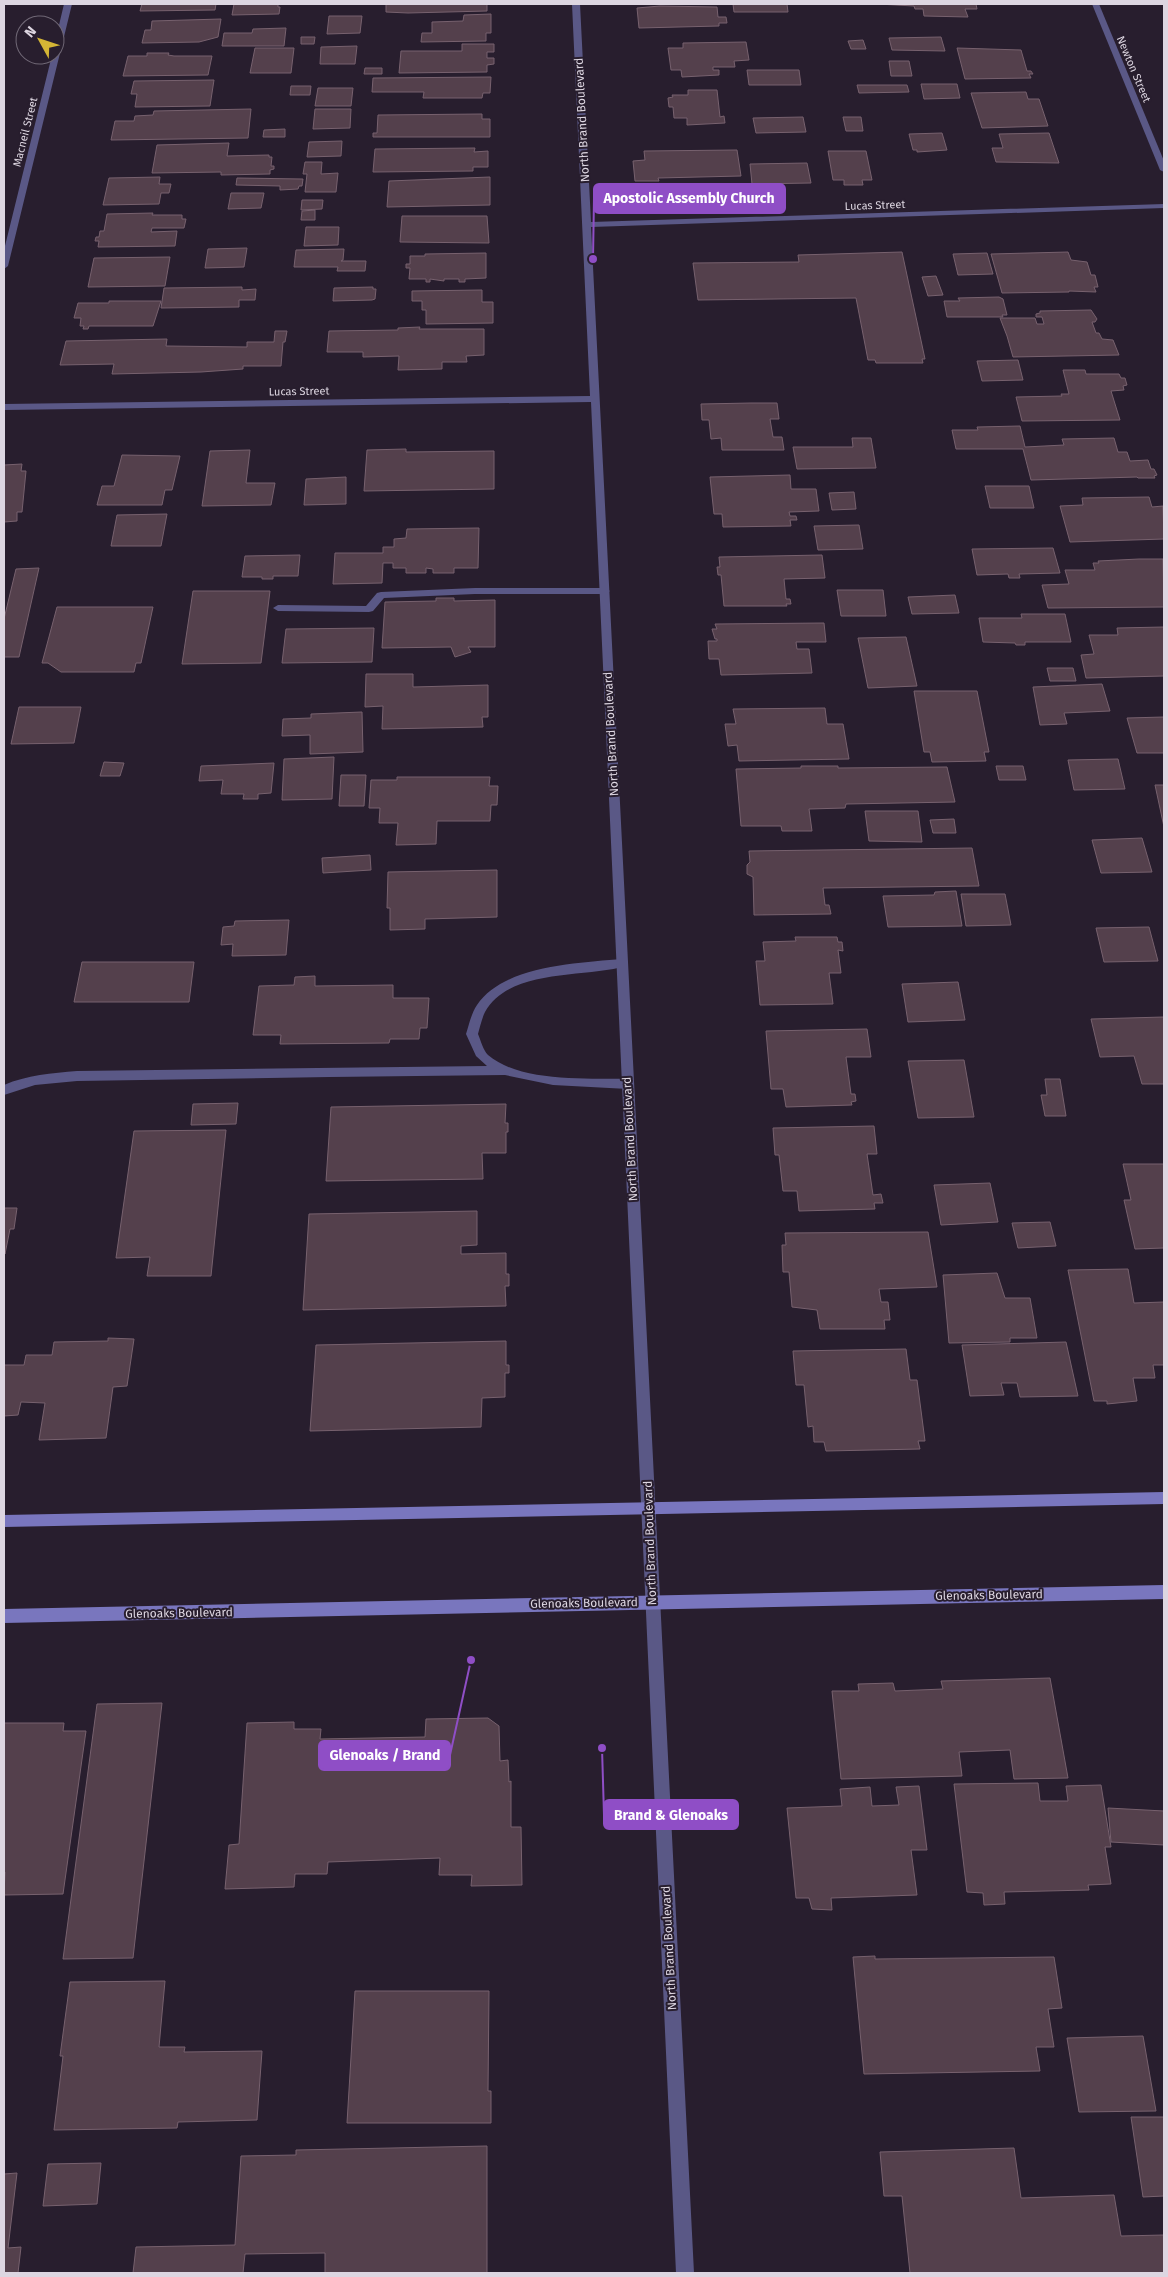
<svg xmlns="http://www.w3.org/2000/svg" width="1168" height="2277" font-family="'Fira Sans',sans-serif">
<rect width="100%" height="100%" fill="#281e2e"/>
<g fill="#54404c" stroke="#77616e">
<path d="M 142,4 L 228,4 L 216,4 L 215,10 L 140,11 Z"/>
<path d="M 234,4 L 278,4 L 278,7 L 280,7 L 279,14 L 232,15 Z"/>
<path d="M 386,4 L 491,4 L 487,4 L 487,11 L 408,13 L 386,12 Z"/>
<path d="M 733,4 L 787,4 L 788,12 L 734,12 Z"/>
<path d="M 878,4 L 976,4 L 977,9 L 965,9 L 968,17 L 924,16 L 923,9 L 915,9 L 914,6 Z"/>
<path d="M 660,6 L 717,7 L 718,17 L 726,17 L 727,23 L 719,23 L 719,26 L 639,28 L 637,8 Z"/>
<path d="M 491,14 L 491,33 L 486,33 L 486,41 L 421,42 L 422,33 L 432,33 L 432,22 L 463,21 L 464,15 Z"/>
<path d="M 329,16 L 362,16 L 360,33 L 327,34 Z"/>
<path d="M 221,19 L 218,37 L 199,42 L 142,43 L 145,30 L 151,30 L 152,21 Z"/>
<path d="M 286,28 L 284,46 L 222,46 L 224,33 L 252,33 L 253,29 Z"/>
<path d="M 301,37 L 315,37 L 314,44 L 301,44 Z"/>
<path d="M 941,37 L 945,51 L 892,50 L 889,38 Z"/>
<path d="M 863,40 L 866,49 L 851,49 L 848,41 Z"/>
<path d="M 746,42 L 749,60 L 734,61 L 735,67 L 713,67 L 713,70 L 719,70 L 719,75 L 682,77 L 681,70 L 671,70 L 668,48 L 683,48 L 683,43 Z"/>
<path d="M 462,44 L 494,44 L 494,52 L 487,52 L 487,58 L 494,58 L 494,64 L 487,65 L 487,72 L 399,73 L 401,51 L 462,51 Z"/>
<path d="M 357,46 L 355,64 L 320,64 L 321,47 Z"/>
<path d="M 255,48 L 294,48 L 291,73 L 250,73 Z"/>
<path d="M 957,48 L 1021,50 L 1027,71 L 1031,71 L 1033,74 L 1029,74 L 1031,78 L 965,79 Z"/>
<path d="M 147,53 L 169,53 L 168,55 L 174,56 L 212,56 L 208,75 L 123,76 L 128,56 L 147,56 Z"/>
<path d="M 889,61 L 909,61 L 912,76 L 891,76 Z"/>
<path d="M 365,68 L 382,68 L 382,74 L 364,74 Z"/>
<path d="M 747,70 L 799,70 L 801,85 L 749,85 Z"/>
<path d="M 491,77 L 490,93 L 483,93 L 482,98 L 423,98 L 424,92 L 372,92 L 373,78 Z"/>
<path d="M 214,80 L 210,106 L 135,107 L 137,94 L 131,94 L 134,81 Z"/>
<path d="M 921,84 L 957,84 L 960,98 L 924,99 Z"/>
<path d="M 857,85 L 907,85 L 909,92 L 859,93 Z"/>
<path d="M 291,86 L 311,86 L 310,95 L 290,95 Z"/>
<path d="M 318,88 L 353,88 L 351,106 L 315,106 Z"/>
<path d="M 688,90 L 717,90 L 720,117 L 724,116 L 725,123 L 687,125 L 687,118 L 674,118 L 673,107 L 669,107 L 668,98 L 673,97 L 672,95 L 688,95 Z"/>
<path d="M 1026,92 L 1028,99 L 1039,99 L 1048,126 L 982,128 L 971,93 Z"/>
<path d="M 251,109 L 248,138 L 111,140 L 115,121 L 134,121 L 135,116 L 153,115 L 154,111 Z"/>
<path d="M 315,109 L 351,109 L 350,128 L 313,129 Z"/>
<path d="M 482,114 L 482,119 L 490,119 L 490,137 L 373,137 L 373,133 L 377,133 L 378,115 Z"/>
<path d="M 803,117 L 806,132 L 756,133 L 753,118 Z"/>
<path d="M 843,117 L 861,117 L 863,131 L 846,131 Z"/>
<path d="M 285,129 L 285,137 L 263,137 L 264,130 Z"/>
<path d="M 942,133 L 947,150 L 917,152 L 917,150 L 913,150 L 909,134 Z"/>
<path d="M 1049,133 L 1059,163 L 996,162 L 992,148 L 1003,148 L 999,134 Z"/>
<path d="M 342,141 L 341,156 L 307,157 L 309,142 Z"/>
<path d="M 229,143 L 227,156 L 269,155 L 269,157 L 272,157 L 271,166 L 274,166 L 274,169 L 270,170 L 270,174 L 221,175 L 221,172 L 152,173 L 157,145 Z"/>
<path d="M 475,148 L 474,152 L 488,151 L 488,167 L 473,167 L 473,171 L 373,172 L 375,149 Z"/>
<path d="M 737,150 L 741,176 L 658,178 L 659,181 L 635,181 L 633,161 L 645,160 L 644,151 Z"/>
<path d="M 828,151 L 866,151 L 872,180 L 862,180 L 863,185 L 844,185 L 844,180 L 833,180 Z"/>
<path d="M 305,162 L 322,162 L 321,174 L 338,173 L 336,192 L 305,192 L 307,174 L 303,174 Z"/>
<path d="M 807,163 L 811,183 L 752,184 L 750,164 Z"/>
<path d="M 160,177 L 159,184 L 171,184 L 169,193 L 161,193 L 159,204 L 103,205 L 109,178 Z"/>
<path d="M 490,177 L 490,205 L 387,207 L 389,181 Z"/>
<path d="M 237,178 L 303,179 L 302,186 L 299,186 L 298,189 L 280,190 L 280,186 L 236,185 Z"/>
<path d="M 231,193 L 264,193 L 261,208 L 228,209 Z"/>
<path d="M 302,200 L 323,200 L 322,209 L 301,210 Z"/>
<path d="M 315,210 L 315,220 L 301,220 L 302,211 Z"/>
<path d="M 153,213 L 152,215 L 182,215 L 182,219 L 186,219 L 184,228 L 152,228 L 151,232 L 177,231 L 175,246 L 98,247 L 99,241 L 95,241 L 96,237 L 99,237 L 100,231 L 104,231 L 107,214 Z"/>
<path d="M 402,216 L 487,216 L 489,243 L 400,242 Z"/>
<path d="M 306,227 L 339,227 L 338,245 L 304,246 Z"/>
<path d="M 247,248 L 244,267 L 205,268 L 208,249 Z"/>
<path d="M 344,249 L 343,260 L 341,261 L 366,261 L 365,271 L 337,271 L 338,267 L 294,267 L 296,250 Z"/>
<path d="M 902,252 L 925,359 L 922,359 L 923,363 L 876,363 L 875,360 L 868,360 L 856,298 L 698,300 L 693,263 L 799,262 L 798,255 Z"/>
<path d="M 1068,252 L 1071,260 L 1087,262 L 1091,275 L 1095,275 L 1098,287 L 1094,287 L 1096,292 L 1069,291 L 1069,292 L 1002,293 L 991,254 Z"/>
<path d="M 486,253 L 486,278 L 465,279 L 465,282 L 459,282 L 459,279 L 444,279 L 444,281 L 430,279 L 430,282 L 426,282 L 426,279 L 409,279 L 410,268 L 406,268 L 406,264 L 410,264 L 410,256 L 425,256 L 425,254 Z"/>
<path d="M 987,253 L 993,274 L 958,275 L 953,254 Z"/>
<path d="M 170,257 L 165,286 L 88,287 L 94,258 Z"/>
<path d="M 936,276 L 943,295 L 928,296 L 922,277 Z"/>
<path d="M 242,287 L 242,290 L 256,289 L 255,300 L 239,300 L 239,307 L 161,308 L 164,288 Z"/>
<path d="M 373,287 L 373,289 L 376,289 L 375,299 L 372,300 L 333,301 L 334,288 Z"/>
<path d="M 482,290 L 482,302 L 493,302 L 493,323 L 426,324 L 426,310 L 422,310 L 422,301 L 412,301 L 412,291 Z"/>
<path d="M 999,297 L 1003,299 L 1007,315 L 1002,315 L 1003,317 L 947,317 L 944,301 L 960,301 L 958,298 Z"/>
<path d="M 109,301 L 161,301 L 153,326 L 89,326 L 88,329 L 83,329 L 84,326 L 80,326 L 81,318 L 74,318 L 78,303 L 109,303 Z"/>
<path d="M 1091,310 L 1097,319 L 1095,322 L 1092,322 L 1096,333 L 1099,333 L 1102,339 L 1113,340 L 1119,355 L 1013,357 L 1007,336 L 1000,318 L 1035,318 L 1037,324 L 1044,324 L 1042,317 L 1036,317 L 1036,314 L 1040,313 L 1040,311 Z"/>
<path d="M 420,327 L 419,329 L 484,329 L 484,355 L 466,356 L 467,362 L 442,362 L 442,369 L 398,370 L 399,356 L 363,357 L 363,352 L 327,352 L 329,331 L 398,330 L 398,328 Z"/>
<path d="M 275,331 L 287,331 L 285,342 L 283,342 L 281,366 L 243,366 L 243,369 L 201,372 L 112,374 L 114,364 L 60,365 L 66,341 L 167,339 L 166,346 L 247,347 L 247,342 L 274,342 Z"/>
<path d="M 1018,360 L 1023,380 L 982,381 L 977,361 Z"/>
<path d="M 1063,370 L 1085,370 L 1086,374 L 1119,374 L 1121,378 L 1125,378 L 1127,385 L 1123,386 L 1124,390 L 1111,391 L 1120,420 L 1022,421 L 1016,397 L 1062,396 L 1061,394 L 1069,394 Z"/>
<path d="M 751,403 L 777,403 L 779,419 L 770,419 L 773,437 L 782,437 L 784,450 L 722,450 L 721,438 L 711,439 L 709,420 L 702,420 L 701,404 Z"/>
<path d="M 1020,426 L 1025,447 L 1064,445 L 1062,439 L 1114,438 L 1118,452 L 1127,452 L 1130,461 L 1148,460 L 1151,469 L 1154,469 L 1157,475 L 1154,476 L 1155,478 L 1138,478 L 1137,477 L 1031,480 L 1023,449 L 956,449 L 952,430 L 978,430 L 977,427 Z"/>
<path d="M 852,438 L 871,438 L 876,468 L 797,469 L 793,447 L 853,447 Z"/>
<path d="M 406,449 L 406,452 L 494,451 L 494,489 L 364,491 L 367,450 Z"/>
<path d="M 250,450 L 246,483 L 275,483 L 271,505 L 202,506 L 210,451 Z"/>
<path d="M 122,455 L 180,456 L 172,490 L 165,490 L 162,505 L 97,505 L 102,486 L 114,486 Z"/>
<path d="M 22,464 L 21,471 L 26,471 L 22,512 L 17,512 L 17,521 L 4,522 L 4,465 Z"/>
<path d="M 790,475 L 791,489 L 816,489 L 819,511 L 789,512 L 790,516 L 796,516 L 797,520 L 790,520 L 791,526 L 723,527 L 722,514 L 714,514 L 710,477 Z"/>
<path d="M 346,477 L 346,504 L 304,505 L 306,479 Z"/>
<path d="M 985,486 L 1029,486 L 1034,508 L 990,508 Z"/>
<path d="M 854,492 L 856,509 L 832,510 L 829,493 Z"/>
<path d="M 1149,497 L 1152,507 L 1163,506 L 1164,539 L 1070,542 L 1060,506 L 1083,505 L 1082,498 Z"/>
<path d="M 167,514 L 161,546 L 111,546 L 117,515 Z"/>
<path d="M 859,525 L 863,549 L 818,550 L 814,526 Z"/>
<path d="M 479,528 L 478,568 L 454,568 L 454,573 L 433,573 L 433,569 L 426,568 L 426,573 L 406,573 L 406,568 L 393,568 L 393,563 L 383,563 L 382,583 L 333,584 L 335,553 L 383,553 L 383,547 L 394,547 L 394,539 L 406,538 L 407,529 Z"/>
<path d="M 1053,548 L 1060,573 L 1019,574 L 1020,578 L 1009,578 L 1008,574 L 977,575 L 972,549 Z"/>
<path d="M 300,555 L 298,576 L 273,576 L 273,579 L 262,579 L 262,577 L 242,577 L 245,556 Z"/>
<path d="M 822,555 L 825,578 L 784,579 L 786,599 L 790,599 L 791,604 L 786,604 L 787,606 L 724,606 L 721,575 L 718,575 L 717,567 L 720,567 L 719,557 Z"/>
<path d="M 1139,559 L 1163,559 L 1164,607 L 1048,608 L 1042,585 L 1069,584 L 1065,570 L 1095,570 L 1093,563 L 1099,563 L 1098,561 Z"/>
<path d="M 39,568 L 19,657 L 4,657 L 4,619 L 16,569 Z"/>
<path d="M 837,590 L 883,590 L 886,616 L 841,616 Z"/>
<path d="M 193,591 L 270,591 L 261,663 L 182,664 Z"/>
<path d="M 955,595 L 959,613 L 912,614 L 908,597 Z"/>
<path d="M 436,598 L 454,598 L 454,601 L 495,600 L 495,647 L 468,647 L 471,652 L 455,657 L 451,647 L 382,648 L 385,602 L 436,601 Z"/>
<path d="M 57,607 L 153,607 L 141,663 L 136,663 L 134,672 L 61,672 L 48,663 L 42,663 Z"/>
<path d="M 1021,614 L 1065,614 L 1071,642 L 1025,642 L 1025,645 L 1016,645 L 1015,643 L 983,642 L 979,618 L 1022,618 Z"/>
<path d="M 824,623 L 826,642 L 796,642 L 797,649 L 809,649 L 812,673 L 721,675 L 719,659 L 709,659 L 708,641 L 717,641 L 717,639 L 715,639 L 712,629 L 717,629 L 715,624 Z"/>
<path d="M 1164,627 L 1164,676 L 1086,678 L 1081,655 L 1094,654 L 1089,635 L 1118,635 L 1117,628 Z"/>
<path d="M 374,628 L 372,662 L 282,663 L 286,629 Z"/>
<path d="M 906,637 L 917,686 L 868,688 L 858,638 Z"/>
<path d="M 1047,668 L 1073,668 L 1076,681 L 1050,681 Z"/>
<path d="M 366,674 L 413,674 L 413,687 L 488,685 L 488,717 L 482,717 L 483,727 L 382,729 L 383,706 L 365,707 Z"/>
<path d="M 1102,684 L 1110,711 L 1064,713 L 1067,724 L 1040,725 L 1033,687 Z"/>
<path d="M 914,691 L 977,691 L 989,752 L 984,752 L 986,761 L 932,762 L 930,752 L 924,752 Z"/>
<path d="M 19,707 L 81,707 L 74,743 L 11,744 Z"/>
<path d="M 825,708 L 827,724 L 843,724 L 849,759 L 739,761 L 737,745 L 728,746 L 725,724 L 736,724 L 733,709 Z"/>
<path d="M 362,712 L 363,752 L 310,754 L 310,735 L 282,736 L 283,719 L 311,718 L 311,714 Z"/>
<path d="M 1164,717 L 1164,753 L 1137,753 L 1127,718 Z"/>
<path d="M 334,757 L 332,799 L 282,800 L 284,759 Z"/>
<path d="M 1118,759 L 1125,789 L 1074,790 L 1068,760 Z"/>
<path d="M 104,762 L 124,763 L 120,776 L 100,776 Z"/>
<path d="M 274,763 L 271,793 L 258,794 L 258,799 L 243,799 L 244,794 L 221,794 L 223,780 L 199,781 L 201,766 Z"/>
<path d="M 801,766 L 838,766 L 838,768 L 947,767 L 955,802 L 846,804 L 845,808 L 809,809 L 812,831 L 782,831 L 781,826 L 741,826 L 736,769 L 801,768 Z"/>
<path d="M 996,766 L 1023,766 L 1026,780 L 999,780 Z"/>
<path d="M 341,775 L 366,775 L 364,806 L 339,806 Z"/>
<path d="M 397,777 L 490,777 L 489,786 L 498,786 L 497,805 L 491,805 L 490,821 L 437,821 L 436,844 L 396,845 L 398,823 L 379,823 L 380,808 L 369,808 L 371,780 L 397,780 Z"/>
<path d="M 1155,785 L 1164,785 L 1164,827 Z"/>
<path d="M 865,811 L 918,811 L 922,842 L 869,841 Z"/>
<path d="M 954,819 L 956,833 L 933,833 L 930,820 Z"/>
<path d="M 1142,838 L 1152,872 L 1101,873 L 1092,840 Z"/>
<path d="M 972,848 L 979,886 L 823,888 L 825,905 L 829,905 L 831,914 L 754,915 L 753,877 L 747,874 L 747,865 L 750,862 L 749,851 Z"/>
<path d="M 370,855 L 371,870 L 323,873 L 322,858 Z"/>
<path d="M 497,870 L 497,917 L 425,919 L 425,929 L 390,930 L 390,908 L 387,908 L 388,872 Z"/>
<path d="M 956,891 L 962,926 L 888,927 L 883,896 L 934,895 L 935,892 Z"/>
<path d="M 961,894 L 1005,894 L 1011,925 L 966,926 Z"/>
<path d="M 289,920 L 286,955 L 232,956 L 233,944 L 221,945 L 223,927 L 234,926 L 235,921 Z"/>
<path d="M 1149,927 L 1158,961 L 1104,962 L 1096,928 Z"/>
<path d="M 795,937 L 837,937 L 838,942 L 842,942 L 843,951 L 838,950 L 841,973 L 829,973 L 833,1004 L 760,1005 L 756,961 L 765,961 L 763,942 L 796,941 Z"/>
<path d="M 82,962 L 194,962 L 189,1002 L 74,1002 Z"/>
<path d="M 315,976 L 315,986 L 393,985 L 393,998 L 429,998 L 427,1028 L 420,1028 L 419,1039 L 390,1039 L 389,1043 L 280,1044 L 281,1035 L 253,1035 L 259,986 L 294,985 L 295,977 Z"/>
<path d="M 958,982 L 965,1020 L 908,1022 L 902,984 Z"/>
<path d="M 1164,1017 L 1164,1084 L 1142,1084 L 1134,1056 L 1100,1057 L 1091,1019 Z"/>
<path d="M 867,1029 L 871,1057 L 846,1057 L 851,1094 L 855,1094 L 856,1101 L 851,1102 L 852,1105 L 786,1107 L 783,1089 L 771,1089 L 766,1031 Z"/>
<path d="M 964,1060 L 974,1117 L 918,1118 L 908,1061 Z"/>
<path d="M 1045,1079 L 1060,1079 L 1066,1116 L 1045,1116 L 1041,1095 L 1047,1095 Z"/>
<path d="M 238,1103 L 236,1124 L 191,1125 L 193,1104 Z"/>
<path d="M 506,1104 L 505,1123 L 508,1123 L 508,1132 L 506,1132 L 506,1153 L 482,1153 L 483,1179 L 326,1181 L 331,1107 Z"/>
<path d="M 874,1126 L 877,1154 L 867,1154 L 873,1195 L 881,1194 L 883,1203 L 874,1203 L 875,1209 L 799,1211 L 797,1191 L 783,1191 L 779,1155 L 775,1155 L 773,1128 Z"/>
<path d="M 226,1130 L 211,1276 L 147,1276 L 150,1257 L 116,1258 L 134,1131 Z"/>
<path d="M 1123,1164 L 1164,1164 L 1164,1248 L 1135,1249 L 1124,1200 L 1131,1200 Z"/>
<path d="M 990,1183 L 998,1222 L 941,1225 L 934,1185 Z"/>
<path d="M 4,1208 L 17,1208 L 14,1229 L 10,1229 L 5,1254 Z"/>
<path d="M 477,1211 L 477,1245 L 461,1246 L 461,1254 L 506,1253 L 506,1274 L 509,1274 L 509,1286 L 505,1286 L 506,1306 L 303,1310 L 309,1214 Z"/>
<path d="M 1050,1222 L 1056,1246 L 1018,1248 L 1012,1223 Z"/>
<path d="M 928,1232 L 937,1287 L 879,1289 L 881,1302 L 888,1302 L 890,1320 L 884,1320 L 885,1329 L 820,1329 L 817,1310 L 792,1307 L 789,1272 L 783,1272 L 782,1245 L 786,1245 L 785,1233 Z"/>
<path d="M 1128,1269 L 1134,1303 L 1164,1302 L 1164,1365 L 1153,1365 L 1155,1378 L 1133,1378 L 1137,1401 L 1107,1404 L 1107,1401 L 1094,1401 L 1068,1270 Z"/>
<path d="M 997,1273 L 1005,1298 L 1030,1298 L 1037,1338 L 1010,1338 L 1010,1342 L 949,1343 L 943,1275 Z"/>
<path d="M 108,1338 L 134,1339 L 127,1386 L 113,1387 L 106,1438 L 39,1440 L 45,1403 L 21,1402 L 18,1415 L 4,1416 L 4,1365 L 24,1365 L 26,1355 L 52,1355 L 54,1342 L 108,1341 Z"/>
<path d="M 506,1341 L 506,1365 L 509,1365 L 509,1373 L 505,1373 L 505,1397 L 482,1398 L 481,1427 L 310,1431 L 316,1345 Z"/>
<path d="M 1066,1342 L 1078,1396 L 1020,1397 L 1017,1383 L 1001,1383 L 1004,1395 L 970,1396 L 962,1345 Z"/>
<path d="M 906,1349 L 910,1380 L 917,1380 L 925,1441 L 918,1441 L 920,1449 L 826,1451 L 824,1442 L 814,1442 L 813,1426 L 808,1427 L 804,1385 L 796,1385 L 793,1351 Z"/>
<path d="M 1050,1678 L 1068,1778 L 1014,1779 L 1010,1750 L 959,1752 L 962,1776 L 841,1779 L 832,1691 L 859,1691 L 858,1684 L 893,1683 L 895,1691 L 943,1689 L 941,1681 Z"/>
<path d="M 162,1703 L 133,1958 L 63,1959 L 97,1704 Z"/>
<path d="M 488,1718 L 499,1726 L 500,1761 L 508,1760 L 509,1782 L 511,1781 L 511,1827 L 521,1827 L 522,1885 L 471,1886 L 472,1875 L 439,1875 L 440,1858 L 328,1862 L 327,1874 L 295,1874 L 294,1887 L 225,1889 L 229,1845 L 239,1844 L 247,1723 L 294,1722 L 294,1729 L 321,1729 L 320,1739 L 425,1737 L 426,1719 Z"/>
<path d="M 4,1723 L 64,1723 L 63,1731 L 86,1731 L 63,1894 L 4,1895 L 5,1872 L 4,1872 Z"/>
<path d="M 1038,1783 L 1040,1801 L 1068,1801 L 1066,1786 L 1101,1785 L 1111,1847 L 1105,1847 L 1111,1884 L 1088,1885 L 1089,1890 L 1004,1892 L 1005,1904 L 984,1905 L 983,1893 L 967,1892 L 954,1784 Z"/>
<path d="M 919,1786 L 927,1850 L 911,1850 L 917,1895 L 831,1898 L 832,1910 L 812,1909 L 809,1898 L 796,1898 L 787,1808 L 842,1806 L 840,1789 L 870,1787 L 872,1806 L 899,1805 L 896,1787 Z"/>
<path d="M 1108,1808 L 1164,1811 L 1164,1845 L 1111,1842 Z"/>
<path d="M 875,1956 L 875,1959 L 1054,1957 L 1062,2008 L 1048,2009 L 1054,2047 L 1036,2047 L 1040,2071 L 864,2074 L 853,1957 Z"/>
<path d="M 165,1981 L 159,2047 L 185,2047 L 184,2052 L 262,2051 L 257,2120 L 178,2122 L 177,2128 L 54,2130 L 63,2056 L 60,2056 L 70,1982 Z"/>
<path d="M 355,1991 L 489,1991 L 488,2091 L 491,2091 L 491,2123 L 347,2123 Z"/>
<path d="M 1143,2036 L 1156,2111 L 1079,2112 L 1067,2038 Z"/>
<path d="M 1131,2117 L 1164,2117 L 1164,2196 L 1143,2197 Z"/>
<path d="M 487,2146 L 487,2273 L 325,2273 L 325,2253 L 245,2254 L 243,2273 L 133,2273 L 136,2247 L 235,2245 L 241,2156 L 296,2155 L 296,2150 Z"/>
<path d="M 1014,2148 L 1021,2198 L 1114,2195 L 1121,2236 L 1164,2235 L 1164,2273 L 910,2273 L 902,2196 L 884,2196 L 880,2152 Z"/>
<path d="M 101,2163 L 97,2204 L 43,2206 L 48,2164 Z"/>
<path d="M 17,2173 L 8,2248 L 21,2247 L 18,2273 L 4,2273 L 4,2174 Z"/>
</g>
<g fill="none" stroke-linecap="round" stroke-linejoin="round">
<g fill="#5a5886" fill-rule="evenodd">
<path d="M 475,588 L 605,588 L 610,591 L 605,594 L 475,594 L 384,598 L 373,611 L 369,612 L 278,611 L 273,608 L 278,605 L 366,606 L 377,593 L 381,592 Z"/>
<path d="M 622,959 L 626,960 L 628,963 L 626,966 C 586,978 509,968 485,1012 C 482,1018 480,1027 478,1034 C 481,1041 483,1050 488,1055 C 521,1083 587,1078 628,1079 L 634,1084 L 628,1089 L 553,1085 L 505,1075 L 330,1077 L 77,1081 L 35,1085 L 4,1095 L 4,1085 C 27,1075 52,1073 77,1071 L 487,1066 L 476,1056 L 466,1034 C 469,1025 471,1014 477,1005 C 504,965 578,963 622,959 Z"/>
</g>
<g fill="#5a5886" fill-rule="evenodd">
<path d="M 64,4 L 72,4 L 8,266 L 4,269 L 4,250 L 52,55 L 55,55 L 55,42 Z"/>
<path d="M 572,4 L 580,4 L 591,222 L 1164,204 L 1164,208 L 591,227 L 694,2273 L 676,2273 L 591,402 L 4,410 L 4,404 L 590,396 Z"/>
<path d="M 1092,4 L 1099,4 L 1164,161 L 1164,172 L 1160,170 Z"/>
</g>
<g fill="#7976be" fill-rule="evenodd">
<path d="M 1164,1492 L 1164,1504 L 4,1527 L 4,1515 Z"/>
<path d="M 1164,1585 L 1164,1599 L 4,1623 L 4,1609 Z"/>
</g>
</g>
<g text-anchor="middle" stroke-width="4" stroke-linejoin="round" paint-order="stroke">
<g font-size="11" fill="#ddd6e1" stroke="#281e2e">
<text transform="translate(1134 69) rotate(67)" y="4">Newton Street</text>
<text transform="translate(25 132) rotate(-76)" y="4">Macneil Street</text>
<text transform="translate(875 205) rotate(-2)" y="4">Lucas Street</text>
<text transform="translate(299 391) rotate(-1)" y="4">Lucas Street</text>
</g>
<g font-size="12" fill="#ddd6e1" stroke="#281e2e">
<text transform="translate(582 120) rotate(-93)" y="4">North Brand Boulevard</text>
<text transform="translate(611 734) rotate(-93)" y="4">North Brand Boulevard</text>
<text transform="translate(630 1139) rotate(-93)" y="4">North Brand Boulevard</text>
<text transform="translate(650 1543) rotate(-92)" y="4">North Brand Boulevard</text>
<text transform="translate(989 1595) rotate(-1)" y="4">Glenoaks Boulevard</text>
<text transform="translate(584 1603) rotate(-1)" y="4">Glenoaks Boulevard</text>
<text transform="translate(179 1613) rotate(-1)" y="4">Glenoaks Boulevard</text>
<text transform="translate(669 1948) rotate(-93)" y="4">North Brand Boulevard</text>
</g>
</g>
<path fill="none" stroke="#8f4ec6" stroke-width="2" d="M593 259L594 198M471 1660L450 1755M602 1748L604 1815"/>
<g fill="#8f4ec6" stroke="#281e2e" stroke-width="2">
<circle cx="593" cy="259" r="5"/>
<circle cx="471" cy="1660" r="5"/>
<circle cx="602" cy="1748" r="5"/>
</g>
<g fill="#8f4ec6" stroke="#8f4ec6" stroke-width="2">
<rect x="594" y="184" width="191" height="29" rx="5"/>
<rect x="319" y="1741" width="131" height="29" rx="5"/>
<rect x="604" y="1800" width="134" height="29" rx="5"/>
</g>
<g font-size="14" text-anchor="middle" font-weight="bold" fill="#fff">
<text x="689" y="203">Apostolic Assembly Church</text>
<text x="385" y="1760">Glenoaks / Brand</text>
<text x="671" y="1820">Brand &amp; Glenoaks</text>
</g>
<rect width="1168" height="2277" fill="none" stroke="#ddd6e1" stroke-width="10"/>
<g transform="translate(40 40) rotate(310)"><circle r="24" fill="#281e2e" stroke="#706876"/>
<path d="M0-4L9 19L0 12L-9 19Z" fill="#d4b535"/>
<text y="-8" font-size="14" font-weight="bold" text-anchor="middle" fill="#ddd6e1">N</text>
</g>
</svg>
